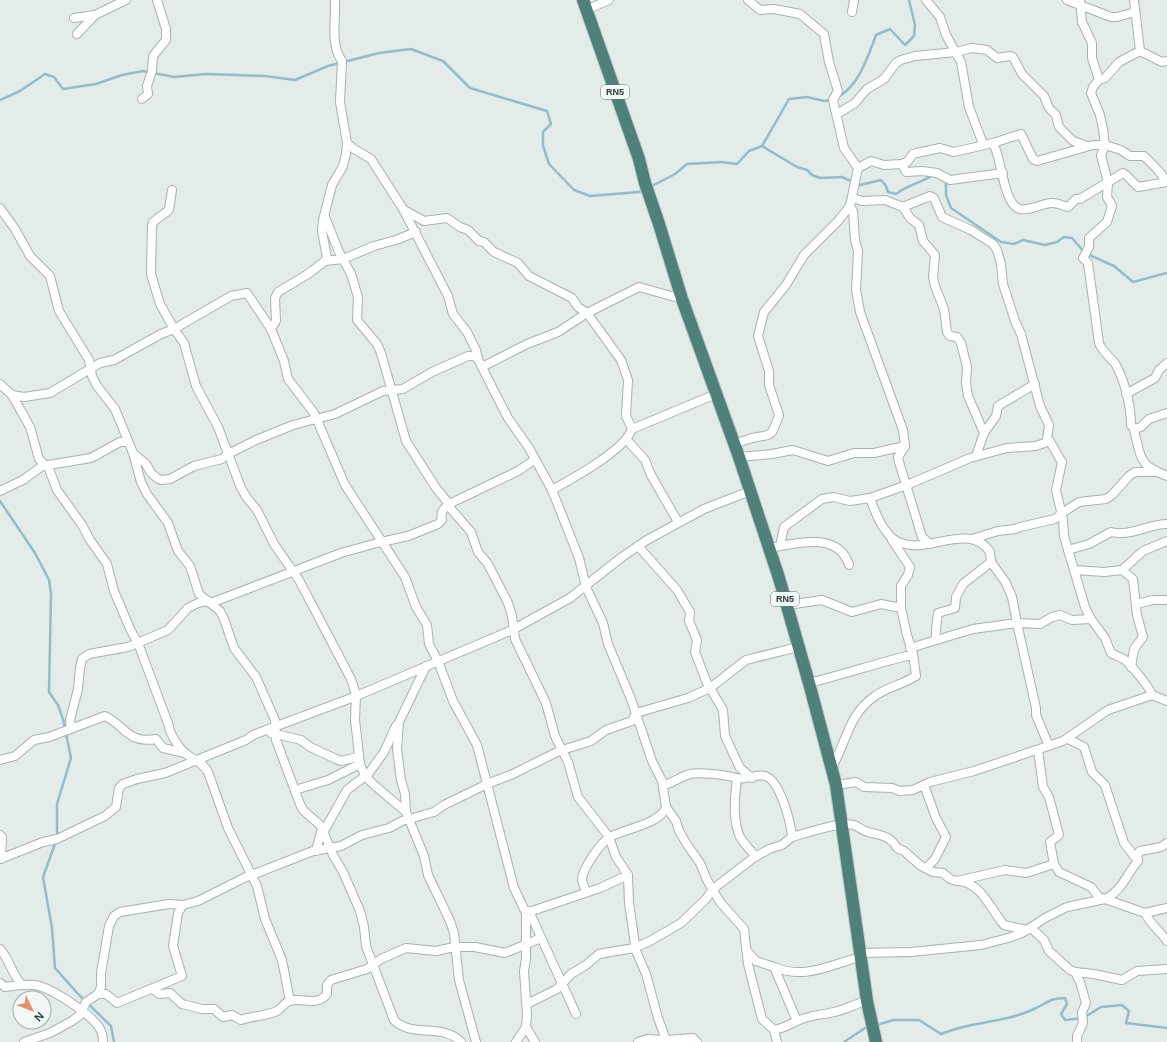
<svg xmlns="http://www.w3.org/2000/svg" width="1167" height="1042" font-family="Arial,sans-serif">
<rect width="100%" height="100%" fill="#e3ece8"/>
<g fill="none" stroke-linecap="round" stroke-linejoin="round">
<g stroke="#90becc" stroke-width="2.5">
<path d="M 838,97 C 859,86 868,56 876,35 L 890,29 L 905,45 L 914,36 L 915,25 L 909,0"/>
<path d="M 0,100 L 20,91 L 45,74 L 54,77 L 63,89 L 96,84 L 122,75 L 143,71 L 174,77 L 206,74 L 265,76 L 295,80 L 328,66 L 379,53 L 411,49 L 443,61 L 470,88 L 547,111 L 551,124 L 543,132 L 543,146 L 549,164 L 574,190 L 590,196 L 639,192 L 644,190"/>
<path d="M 762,146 L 797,167 L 807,170 L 812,175 L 820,178 L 842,177 L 860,185 L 881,180 L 886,186 L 888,192 L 896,194 C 907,185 921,183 933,175"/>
<path d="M 944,180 L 946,182 L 946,195 L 951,208 L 1001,242 L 1014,244 L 1023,240 L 1045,245 L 1057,242 L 1064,237 L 1072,238 L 1085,253 L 1114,266 L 1133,282 L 1167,273"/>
<path d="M 650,187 L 675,174 L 687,164 L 722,162 L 737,164 L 749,151 L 762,146 L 789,99 L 807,97 L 824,101 L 831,100"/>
<path d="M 0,501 L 35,553 L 49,580 L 51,594 L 49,692 L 58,705 L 63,719 L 71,758 L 57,804 L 57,836"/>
<path d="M 56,841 L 43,877 L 52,928 L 55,968 L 79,995 L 111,1026 L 114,1042"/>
<path d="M 877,1025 L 893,1020 L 919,1020 L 941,1034 C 971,1021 1005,1023 1034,1009 C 1047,1003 1050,998 1065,998 L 1067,1004 L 1061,1014 L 1065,1020 L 1083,1018 L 1101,1007 L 1122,1005 L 1129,1011 L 1126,1023 L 1167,1028"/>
<path d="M 844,1042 L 865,1028 L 870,1027"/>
</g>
<defs>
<g id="minor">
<path d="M 926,0 L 940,17 L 946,35 L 961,62 L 969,107 L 983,144"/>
<path d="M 1067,0 L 1111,17 L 1117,17 L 1135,12"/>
<path d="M 1080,0 L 1082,22 L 1092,43 L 1092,58 L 1099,80 L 1093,87 L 1091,93 L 1100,115 L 1103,129 L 1105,145 L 1101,155 L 1108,183 L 1107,197 L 1112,206 L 1107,222 L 1089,238 L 1089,247 L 1083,258 L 1088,263 L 1099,343 C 1102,352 1111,357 1116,365 C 1125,382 1131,406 1131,425 L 1134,429 C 1135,436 1137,440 1138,447 C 1143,466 1148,468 1167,476"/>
<path d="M 1134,0 L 1140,51 L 1162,62 L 1167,61"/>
<path d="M 586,10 L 609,0"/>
<path d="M 852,12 L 854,0"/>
<path d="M 74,18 L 95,15"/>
<path d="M 77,34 L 95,15 L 126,0"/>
<path d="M 1099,80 L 1105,78 L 1119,62 L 1140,51"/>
<path d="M 142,99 L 148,94 L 147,86 L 152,71 L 153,56 L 166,40 L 166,29 L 157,0"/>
<path d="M 837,114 L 855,103 L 867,89 L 884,79 L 896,63 L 901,60 L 915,56 L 956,52 L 972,48 L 987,50 L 997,58 L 1010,56 L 1013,57 L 1022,74 L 1044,96 L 1049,108 L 1056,115 L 1059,127 L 1073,141 L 1087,146"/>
<path d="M 347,143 L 354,149 L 371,159 L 403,209 L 448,296 L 453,314 L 467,332 L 476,350 L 478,359 L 493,389 L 508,418 L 529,448 L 552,490 L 579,558 L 586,587 L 603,623 L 608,644 L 631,699 L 652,761 L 662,781 L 666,807 L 676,821 L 679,831 L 688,846 L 700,863 L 707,880 L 720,902 L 744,929 L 748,964 L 762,1019 L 774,1030 C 784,1028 788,1025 797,1021 C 809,1015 822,1015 834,1012 C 845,1010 854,1004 867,1001"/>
<path d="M 993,143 L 1021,134 L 1033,159 L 1037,161 L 1093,145 L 1105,145 L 1121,150 L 1130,156 L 1144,156 L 1158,170 L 1167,182"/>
<path d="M 902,164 L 906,172 L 922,171 L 937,173 L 950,180 L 1003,173"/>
<path d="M 858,168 L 871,161 L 884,165 L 902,164 L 907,162 L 913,154 L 917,153 L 940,148 L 954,152 L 993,143 C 1002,158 1003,205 1020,209 C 1032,211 1041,203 1053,203 C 1058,203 1063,206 1068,207 L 1076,199 L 1080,199 L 1123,173 L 1126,175 L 1138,187 L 1167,182"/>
<path d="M 172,190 L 169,210 L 153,222 L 152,226 L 151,274 L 160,304 L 174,329 L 184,343 L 196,386 L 218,427 L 241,488 L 247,498 L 257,510 L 274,544 L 299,580 L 351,679 L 356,695 L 355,720 L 360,764 L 365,776 L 373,784 L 406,812"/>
<path d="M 850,206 L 853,211 L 855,240 L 858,251 L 856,290 L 860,312 L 903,430 L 905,446 L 898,457 L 899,462 L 922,537 L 930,544"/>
<path d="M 903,207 L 910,218 L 919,225 L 923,241 L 935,255 L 933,277 L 935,286 L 944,309 L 947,332 L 950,336 L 957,337 L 961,343 L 967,367 L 966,383 L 968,396 L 984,433"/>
<path d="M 0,208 L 15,229 L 30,256 L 50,276 L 59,311 L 89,360 L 92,376 L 97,386 L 115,409 L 133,453 L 141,482 L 147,494 L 168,523 L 178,551 L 190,566 L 199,594 L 220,611 L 224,619 L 234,648 L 256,677 L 275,720 L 276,740 L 300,804 L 303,810 L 321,826 L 333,855 L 343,872 L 360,911 L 364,927 L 366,946 L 394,1020 C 411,1038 444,1023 461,1042"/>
<path d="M 404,210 L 424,221 L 447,218 L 460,227 L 468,230 L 479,241 L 484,242 L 494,252 L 518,263 L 529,276 L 572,298 L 578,307 L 587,313 L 621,360 L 628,380 L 626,416 L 632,429"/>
<path d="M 325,217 L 339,252 L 351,274 L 358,297 L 357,320 L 377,344 L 381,353 L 406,441 L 436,488 L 449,504 L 451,509 L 471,532 L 478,552 L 488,564 L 508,603 L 512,616 L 515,639 L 546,703 L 555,736 L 568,762 L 578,797 L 609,837 L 616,857 L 628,875 L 629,903 L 636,951 L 646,974 L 658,1018 L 666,1040 L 693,1038 L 697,1042"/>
<path d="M 325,261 L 343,259 L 374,246 L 396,240 L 416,232"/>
<path d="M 271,329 L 276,321 L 275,298 L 278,292 L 308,274 L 325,261 L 327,258 L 322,231 L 323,220 L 332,185 L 343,166 L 346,154 L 347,143 L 340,102 L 342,61 C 330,45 336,19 335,0"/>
<path d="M 482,367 L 527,344 L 558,332 L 587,313 L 639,287 L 682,299"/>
<path d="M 0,384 L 12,395 L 30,427 L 39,459 L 49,469 L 57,490 L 82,525 L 90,540 L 107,564 L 114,591 L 131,631 L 138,643 L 169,726 C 169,733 180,749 185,753 C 193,760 203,762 208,772 L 228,828 L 257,886 L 265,919 L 282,960 L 290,1001"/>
<path d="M 1126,394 L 1155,378 L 1159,370 L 1167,363"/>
<path d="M 12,395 L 24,397 L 50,393 L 100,363 L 114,360 L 161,334 L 174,329 L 231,296 L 247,293 L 271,329 L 284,361 L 288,379 L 314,413 L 345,485 L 405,577 L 416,607 L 427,625 L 429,644 L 438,661 L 453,701 L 477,745 L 514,888 L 526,913 L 526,959 L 524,971 L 527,1015 L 526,1027 L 516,1042"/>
<path d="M 1134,429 L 1141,427 L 1149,419 L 1167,413"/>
<path d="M 626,439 L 645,460 L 651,475 L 678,522"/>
<path d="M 734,444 L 752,438 L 768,435 L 772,432 L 777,421 L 779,415 L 769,385 L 769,371 L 758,336 L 764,312 L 786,285 L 804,255 L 838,221 L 850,206 L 858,168 L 844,148 L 833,100 L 838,91 L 829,62 L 824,34 L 800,14 L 774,9 L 760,10 L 748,0"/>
<path d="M 133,453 L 146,464 L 151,473 L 157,478 L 161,480 L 170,479 L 194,466 L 222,459 L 228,454 L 256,440 L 293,425 L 335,414 L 383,391 L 403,389 L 432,372 L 468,356 L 474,356 L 478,359"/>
<path d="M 976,456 L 984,433 L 996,416 L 998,406 L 1035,384"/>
<path d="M 739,457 L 772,454 L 793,450 L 828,461 L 854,453 L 874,453 L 905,446"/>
<path d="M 552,490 C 573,478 624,451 632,429 L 716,394"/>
<path d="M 0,491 L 23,480 L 42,466 L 91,458 L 120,442 L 128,442"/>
<path d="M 870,498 C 875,511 880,526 890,536 C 918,564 966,517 990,552 L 991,562 L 1006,583 L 1012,597 L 1017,623 L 973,629 L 910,648"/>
<path d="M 972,539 L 998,531 L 1015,529 L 1020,527 L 1055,519 L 1062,513 L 1079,502 L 1106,499 L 1112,495 L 1129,476 L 1135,472 L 1155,472"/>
<path d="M 892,540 L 910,567 L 908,575 L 901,586 L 901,608"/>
<path d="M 638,546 L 677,590 L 690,612 L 689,621 L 697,640 L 695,652 L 707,683 L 723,710 L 725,736 L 740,768 L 752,778"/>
<path d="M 780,546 L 784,527 L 822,499 L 833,497 L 850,501 L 870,498 L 907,485 L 970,458 L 1007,448 L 1036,446 L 1050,441"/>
<path d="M 775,547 C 801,542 839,533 849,565"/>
<path d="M 1068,550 L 1089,544 L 1111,532 C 1130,537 1148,524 1167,524"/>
<path d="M 1075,570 L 1104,572 L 1122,570 L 1133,579 L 1137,615 L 1143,637 L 1134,649 L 1131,667"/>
<path d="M 1122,570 L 1143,551 L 1167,541"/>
<path d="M 211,603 L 341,553 L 377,543 L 408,536 L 438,524 L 442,520 C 440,512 443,509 449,504 L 518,471 L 534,460"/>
<path d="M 1136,604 L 1153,600 L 1167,600"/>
<path d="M 787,605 L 822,600 L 852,612 L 881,604 L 901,608 L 907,635 L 913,654 L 916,676 C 904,684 887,687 875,696 C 848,714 846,744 831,769"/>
<path d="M 936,640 C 935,632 937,621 938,613 L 955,608 L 956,597 L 963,584 L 991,562"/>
<path d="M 426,666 L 399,722 L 397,749 L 401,780 L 405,794 L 406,812 L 424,856 L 428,875 L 450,921 L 454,933 L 459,980 L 476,1042"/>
<path d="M 809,683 C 842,675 874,664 907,656 L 912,656"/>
<path d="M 1152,695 L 1167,701"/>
<path d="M 71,728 L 70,720 L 78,689 L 80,668 L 82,659 L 89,654 L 128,647 L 168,630 L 188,608 L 198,603 L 208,601"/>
<path d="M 271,733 L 301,740 L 310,747 L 336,759 L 341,761 L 358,757"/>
<path d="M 1068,739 L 1084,747 L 1092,772 L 1105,785 L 1124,843 L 1138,861"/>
<path d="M 1049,746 L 1036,715 L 1036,708 L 1017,623 L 1040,624 L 1052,617 L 1060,615 L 1072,620 L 1091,619"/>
<path d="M 1038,750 L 1043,787 L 1049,797 L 1059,835 L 1050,842 L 1054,864"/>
<path d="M 0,760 L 15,756 L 34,740 L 49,737 L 105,716 C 126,726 127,744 156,739 L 163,748 L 185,753"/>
<path d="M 737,778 C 747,781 755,773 765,776 C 780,780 791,823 792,837 C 807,833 840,821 854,825 C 859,827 863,831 868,832 C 880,835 891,836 897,848 L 904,851 L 921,866 L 933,872 L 943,873 L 950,879 L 957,881 L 1005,870 L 1026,873 L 1054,864 L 1059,872 L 1091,887 L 1099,897 L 1105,899 C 1122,891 1126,875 1138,861 L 1137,855 L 1140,851 L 1161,847 L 1167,843"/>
<path d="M 664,785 C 672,783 679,778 687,775 C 697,771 726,775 737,778 C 735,796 732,819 740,837 C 744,844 751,850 755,856"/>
<path d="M 836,785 L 856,782 L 864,787 L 892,788 L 900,791 L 913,790 L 930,782 L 974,771 L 1063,741 L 1108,710 L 1152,695 C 1151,689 1131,665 1125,660 C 1121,657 1116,656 1111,653 L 1105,638 L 1091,619 L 1085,607 L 1064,536 L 1063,520 L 1056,490 L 1062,462 C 1056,454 1054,445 1047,439 L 1049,425 L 1040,406 L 1021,334 L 1015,321 L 1003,284 L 1001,264 L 997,250 L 993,244 L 971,230 L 942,217 L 934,198 L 930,196 L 903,207 L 885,200 L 862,201 L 853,198"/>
<path d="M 924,785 L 936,818 L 946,837 L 935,859 L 926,868"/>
<path d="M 295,790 L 328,780 L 360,764"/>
<path d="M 324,831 L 347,790 L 369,773 L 384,752 L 396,726"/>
<path d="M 0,835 L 2,837 L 1,859"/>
<path d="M 316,851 L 322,828"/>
<path d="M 0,859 L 43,842 L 57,839 L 105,816 L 116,807 L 119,788 L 123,784 L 137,779 L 165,773 L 246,740 L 253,735 L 354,697 L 512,630 L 570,598 L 622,557 L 647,540 L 704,509 L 750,491"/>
<path d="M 960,881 C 982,884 991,910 1004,925 L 1027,930"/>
<path d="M 586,892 C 585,889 583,884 582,880 C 582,869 601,842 610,837 C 624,829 661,824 666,807"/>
<path d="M 529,911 L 576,1014"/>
<path d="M 526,913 L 600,888 L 628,875"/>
<path d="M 1145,913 C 1150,924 1160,931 1167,941"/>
<path d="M 1031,928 L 1044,940 L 1049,951 L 1070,970 L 1075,972 L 1094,974 L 1122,980 L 1137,971 L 1167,969"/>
<path d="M 0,949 C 10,960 12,975 22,985"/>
<path d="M 747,951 L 756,961 L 774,967 L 797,1021"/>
<path d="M 860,953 L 911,952 L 981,945 L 1008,938 L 1022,933 L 1045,918 L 1067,907 L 1105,899 L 1145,913 L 1167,908"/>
<path d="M 774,967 C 805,980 830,965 860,957"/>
<path d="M 1075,972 L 1080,982 L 1086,1003 L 1082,1012 L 1083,1023 L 1077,1036 L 1077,1042"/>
<path d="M 0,983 L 5,987 C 12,986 28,984 35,985 C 52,988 89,1013 99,1027 C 102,1032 103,1037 103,1042"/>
<path d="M 153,989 L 159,994 L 170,993 L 182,1004 L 202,1009 L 214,1009 L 223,1017 L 232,1015 L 241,1020 C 252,1016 266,1016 277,1011 C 282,1008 284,1003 289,1001 C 302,997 317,1007 327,994 L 327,985 L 331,980 L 367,969 L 381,959 L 406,948 L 436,951 L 454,947 L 475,947 L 505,953 L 541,938"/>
<path d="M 98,994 L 106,994 L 117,1003 L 182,976 L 173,946 L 178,913 L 183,905"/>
<path d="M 527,1004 L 557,989 L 571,974 L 586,965 L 599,954 L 634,948 L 650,941 L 681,923 L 706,899 L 713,889 L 752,859 L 769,849 L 782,845 L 792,837"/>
<path d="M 526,1027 L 535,1042"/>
<path d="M 774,1030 L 777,1042"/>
<path d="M 24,1042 L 50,1033 L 72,1021 L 80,1015 L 86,1002 L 98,994 L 101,987 L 101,973 L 109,926 L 114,916 L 120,912 L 169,904 L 183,905 L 198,901 L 244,878 L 313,851 L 341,846 L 362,835 L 389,828 L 402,821 L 434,812 L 444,805 L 487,784 L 513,774 L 559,751 L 591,741 L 606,730 L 632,721 L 636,713 L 688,698 L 710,688 L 746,660 L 798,647"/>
<path d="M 638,1042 L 647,1039 L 666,1040"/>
</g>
<path id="trunk" d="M 583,0 L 639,159 L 645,183 L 659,224 L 682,299 L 739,457 L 779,578 L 809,683 L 836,785 L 867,1001 L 876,1042"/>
</defs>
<use href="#minor" stroke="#a6b3af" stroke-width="10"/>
<use href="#trunk" stroke="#c2c8c7" stroke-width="14"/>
<use href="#minor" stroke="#fff" stroke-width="8"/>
<use href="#trunk" stroke="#4e817a" stroke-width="12"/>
</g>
<g text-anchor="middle" stroke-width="4" stroke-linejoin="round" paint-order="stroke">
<g fill="#f3f8f6" stroke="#627470" stroke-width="1">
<rect x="601" y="85" width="28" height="14" rx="3"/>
<rect x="771" y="592" width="28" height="14" rx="3"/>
</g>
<g font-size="9" font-weight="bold" fill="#243b37">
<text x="615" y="95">RN5</text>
<text x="785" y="602">RN5</text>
</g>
</g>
<g transform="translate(32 1010) rotate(133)"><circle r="19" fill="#f3f8f6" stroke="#a0acaa"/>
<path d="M0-3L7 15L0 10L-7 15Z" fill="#e69066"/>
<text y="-6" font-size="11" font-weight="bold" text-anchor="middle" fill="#243b37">N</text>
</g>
</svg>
